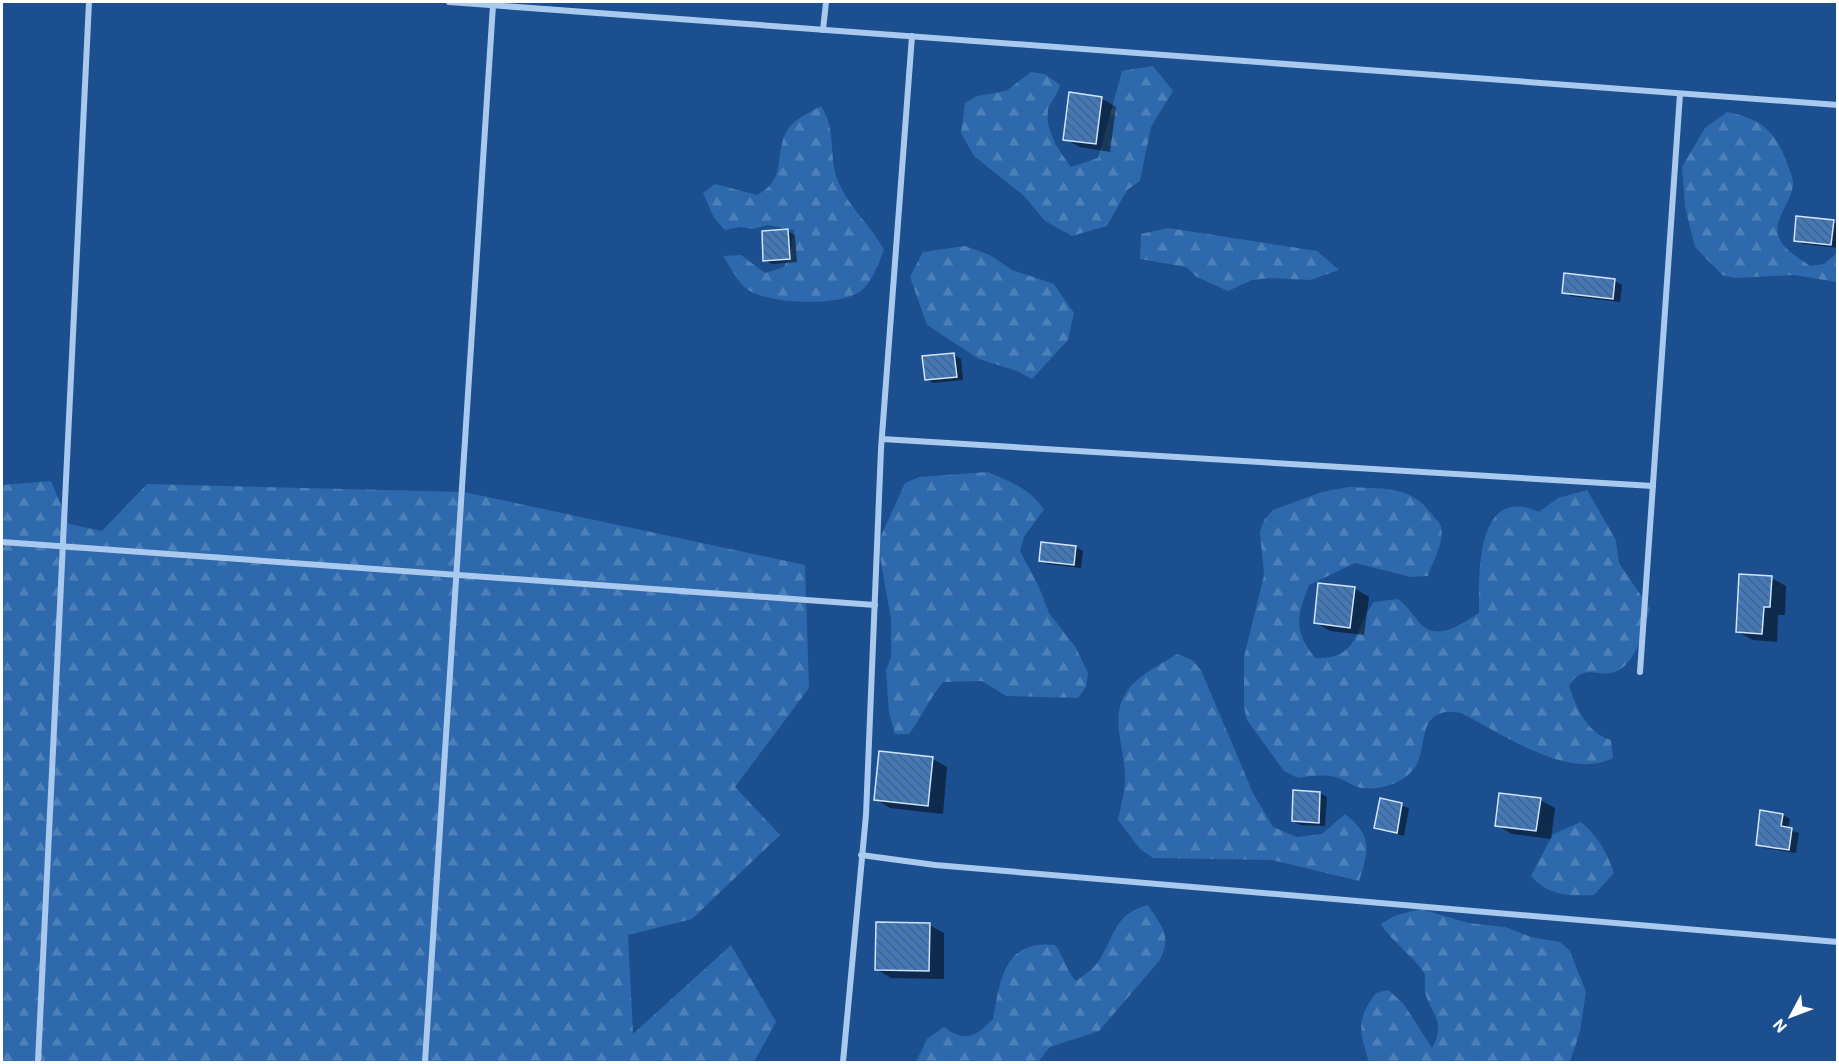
<svg xmlns="http://www.w3.org/2000/svg" width="1839" height="1064" font-family="Roboto,sans-serif">
<defs>
<pattern id="forest-firs" width="22" height="20" patternUnits="userSpaceOnUse" patternTransform="scale(1.5)"><rect width="22" height="20" fill="#2e69ad"/><path d="M5 1l3.5 6h-7zM16 11l3.5 6h-7z" fill="#4d80b9"/></pattern>
<pattern id="building-back-hatch" width="6" height="6" patternUnits="userSpaceOnUse" patternTransform="scale(1.5)"><rect width="6" height="6" fill="#4478b7"/><path d="M-1 5l2 2M0 0l6 6M5-1l2 2" fill="none" stroke="#486282"/></pattern>
</defs>
<rect width="100%" height="100%" fill="#1b4f8f"/>
<g fill="url(#forest-firs)">
<path d="M 1153,66 L 1173,91 L 1151,127 L 1140,181 L 1127,190 L 1107,226 L 1072,236 L 1045,221 L 1024,196 L 974,156 L 961,133 L 965,103 L 977,96 L 1006,91 L 1031,72 L 1045,74 L 1060,85 C 1058,94 1049,104 1048,110 C 1045,132 1059,150 1071,167 L 1098,158 L 1122,71 Z"/>
<path d="M 821,106 C 837,130 828,156 838,181 C 849,208 871,225 884,250 C 878,264 873,281 861,291 C 840,307 770,304 748,290 C 738,283 730,266 723,256 L 741,255 L 765,273 L 784,267 L 790,255 L 794,230 L 768,225 L 753,229 L 740,227 L 725,230 L 714,218 L 703,193 L 715,184 L 757,195 C 787,179 774,157 786,132 C 793,119 809,113 821,106 Z"/>
<path d="M 1727,112 C 1761,119 1775,130 1787,163 C 1789,169 1794,179 1793,185 C 1791,203 1772,220 1779,238 C 1784,250 1799,258 1810,266 L 1824,264 L 1837,253 L 1837,282 L 1794,275 L 1734,278 L 1722,275 L 1695,247 L 1685,207 L 1682,167 L 1705,128 Z"/>
<path d="M 1168,228 L 1317,251 L 1339,270 L 1310,280 L 1270,278 L 1252,280 L 1228,291 L 1197,277 L 1186,267 L 1140,259 L 1141,234 Z"/>
<path d="M 965,246 L 990,255 L 1012,270 L 1054,284 L 1074,313 L 1068,340 L 1032,379 L 1017,371 L 979,359 L 927,325 L 910,277 L 923,252 Z"/>
<path d="M 988,472 C 1011,482 1029,488 1044,509 L 1024,537 L 1020,551 L 1039,587 L 1049,613 L 1076,648 L 1088,673 L 1086,687 L 1078,698 L 1006,696 L 982,681 L 943,682 C 929,699 922,717 909,734 L 895,734 L 889,713 L 886,670 L 891,657 L 891,619 L 879,551 L 881,536 L 905,483 L 919,477 Z"/>
<path d="M 51,481 L 69,524 L 102,531 L 147,484 L 464,492 L 805,565 L 809,688 L 735,787 L 780,835 L 692,919 L 628,935 L 633,1034 L 731,945 L 776,1022 L 754,1062 L 2,1062 L 2,485 Z"/>
<path d="M 1349,487 C 1379,489 1410,485 1430,512 C 1433,516 1440,522 1441,527 C 1445,541 1432,563 1428,576 L 1411,577 L 1355,563 L 1309,585 C 1297,617 1293,629 1315,658 C 1360,660 1353,629 1374,602 L 1398,599 C 1408,607 1412,614 1420,623 C 1438,643 1462,623 1479,613 C 1479,575 1475,483 1539,512 L 1558,498 L 1587,490 L 1616,540 L 1619,563 L 1650,609 C 1644,628 1639,655 1622,668 C 1602,683 1586,659 1569,686 C 1577,709 1587,733 1611,740 L 1613,758 C 1569,781 1501,733 1461,713 C 1412,704 1431,752 1412,771 C 1400,785 1379,790 1361,788 C 1352,786 1344,779 1335,777 C 1324,774 1310,776 1298,778 L 1284,771 L 1247,720 L 1244,707 L 1244,657 L 1264,575 L 1260,532 L 1264,520 L 1273,510 L 1322,492 Z"/>
<path d="M 1177,654 L 1192,660 L 1201,670 L 1253,793 L 1273,827 L 1297,837 L 1322,834 L 1345,814 C 1373,836 1369,850 1359,881 L 1272,860 L 1153,858 L 1140,849 L 1118,820 C 1121,805 1126,788 1125,774 C 1124,747 1110,717 1126,693 C 1137,675 1160,665 1177,654 Z"/>
<path d="M 1581,822 C 1599,838 1606,851 1614,873 L 1594,895 C 1570,896 1548,896 1531,876 L 1553,834 Z"/>
<path d="M 1148,905 C 1162,927 1172,935 1160,960 L 1099,1031 L 1050,1047 L 1038,1062 L 916,1062 L 927,1039 L 944,1027 C 965,1043 975,1037 993,1019 C 1000,979 1005,939 1055,945 C 1064,957 1066,970 1076,981 C 1084,975 1094,969 1100,959 C 1115,935 1114,914 1148,905 Z"/>
<path d="M 1420,909 L 1469,923 L 1505,927 L 1531,937 L 1560,942 L 1570,951 L 1586,992 L 1580,1031 L 1570,1062 L 1369,1062 C 1360,1032 1355,1020 1376,993 L 1388,990 L 1403,1003 L 1432,1048 C 1447,1022 1430,1013 1425,992 C 1424,986 1426,978 1424,973 C 1418,961 1391,941 1381,924 L 1394,916 Z"/>
</g>
<g fill="#0007">
<path d="M 1101,98 L 1116,107 L 1110,152 L 1080,147 L 1065,139 Z"/>
<path d="M 1833,222 L 1838,224 L 1838,248 L 1803,244 L 1796,240 Z"/>
<path d="M 787,231 L 795,235 L 797,262 L 772,264 L 765,260 Z"/>
<path d="M 1615,281 L 1622,285 L 1620,302 L 1570,296 L 1563,292 Z"/>
<path d="M 954,355 L 961,359 L 963,380 L 933,383 L 926,379 Z"/>
<path d="M 1076,547 L 1083,551 L 1081,568 L 1047,564 L 1040,560 Z"/>
<path d="M 1771,578 L 1786,586 L 1785,615 L 1778,615 L 1777,642 L 1753,640 L 1738,632 Z"/>
<path d="M 1354,588 L 1369,597 L 1364,635 L 1330,631 L 1315,622 Z"/>
<path d="M 933,759 L 947,767 L 943,814 L 890,808 L 875,799 Z"/>
<path d="M 1295,791 L 1320,793 L 1327,797 L 1325,826 L 1300,825 L 1293,821 Z"/>
<path d="M 1381,800 L 1409,808 L 1404,836 L 1376,828 Z"/>
<path d="M 1540,800 L 1555,808 L 1551,839 L 1512,834 L 1497,825 Z"/>
<path d="M 1783,815 L 1790,819 L 1788,829 L 1799,833 L 1796,853 L 1764,848 L 1757,844 Z"/>
<path d="M 929,925 L 944,933 L 944,979 L 891,978 L 876,969 Z"/>
</g>
<g fill="url(#building-back-hatch)" stroke="#cfe3fa" stroke-width="1.5">
<path d="M 1069,92 L 1102,97 L 1096,144 L 1063,140 Z"/>
<path d="M 1796,216 L 1834,220 L 1831,245 L 1794,241 Z"/>
<path d="M 788,229 L 790,259 L 763,261 L 762,231 Z"/>
<path d="M 1564,273 L 1615,279 L 1613,299 L 1562,293 Z"/>
<path d="M 954,353 L 957,377 L 925,380 L 922,356 Z"/>
<path d="M 1041,542 L 1076,546 L 1074,565 L 1039,561 Z"/>
<path d="M 1739,574 L 1772,576 L 1770,607 L 1764,607 L 1762,634 L 1736,632 Z"/>
<path d="M 1318,583 L 1355,587 L 1350,628 L 1314,623 Z"/>
<path d="M 879,751 L 933,757 L 928,806 L 874,800 Z"/>
<path d="M 1293,790 L 1320,792 L 1319,823 L 1292,821 Z"/>
<path d="M 1499,793 L 1541,798 L 1536,831 L 1495,826 Z"/>
<path d="M 1380,798 L 1402,803 L 1397,833 L 1374,828 Z"/>
<path d="M 1760,810 L 1783,814 L 1781,826 L 1792,828 L 1789,850 L 1756,845 Z"/>
<path d="M 876,922 L 930,923 L 929,971 L 875,970 Z"/>
</g>
<g fill="none" stroke-linecap="round" stroke-linejoin="round">
<g stroke="#a9c9ee" stroke-width="6">
<path d="M 449,2 L 1838,105"/>
<path d="M 823,30 L 826,2"/>
<path d="M 882,439 L 1653,486"/>
<path d="M 2,542 L 875,605"/>
<path d="M 1640,672 L 1680,94"/>
<path d="M 861,855 L 935,865 L 1838,942"/>
<path d="M 38,1062 L 89,2"/>
<path d="M 425,1062 L 493,5"/>
<path d="M 843,1062 L 866,815 L 881,449 L 912,36"/>
</g>
</g>
<rect width="1839" height="1064" fill="none" stroke="#ffffff" stroke-width="6"/>
<g transform="translate(1791 1016) rotate(229)" stroke="#1b4f8f" stroke-width="4.5" paint-order="stroke">
<path d="M0-4.5L10 22L0 15L-10 22Z" fill="#ffffff"/>
<text y="-9" font-size="16" font-weight="bold" text-anchor="middle" fill="#ffffff">N</text>
</g>
</svg>
